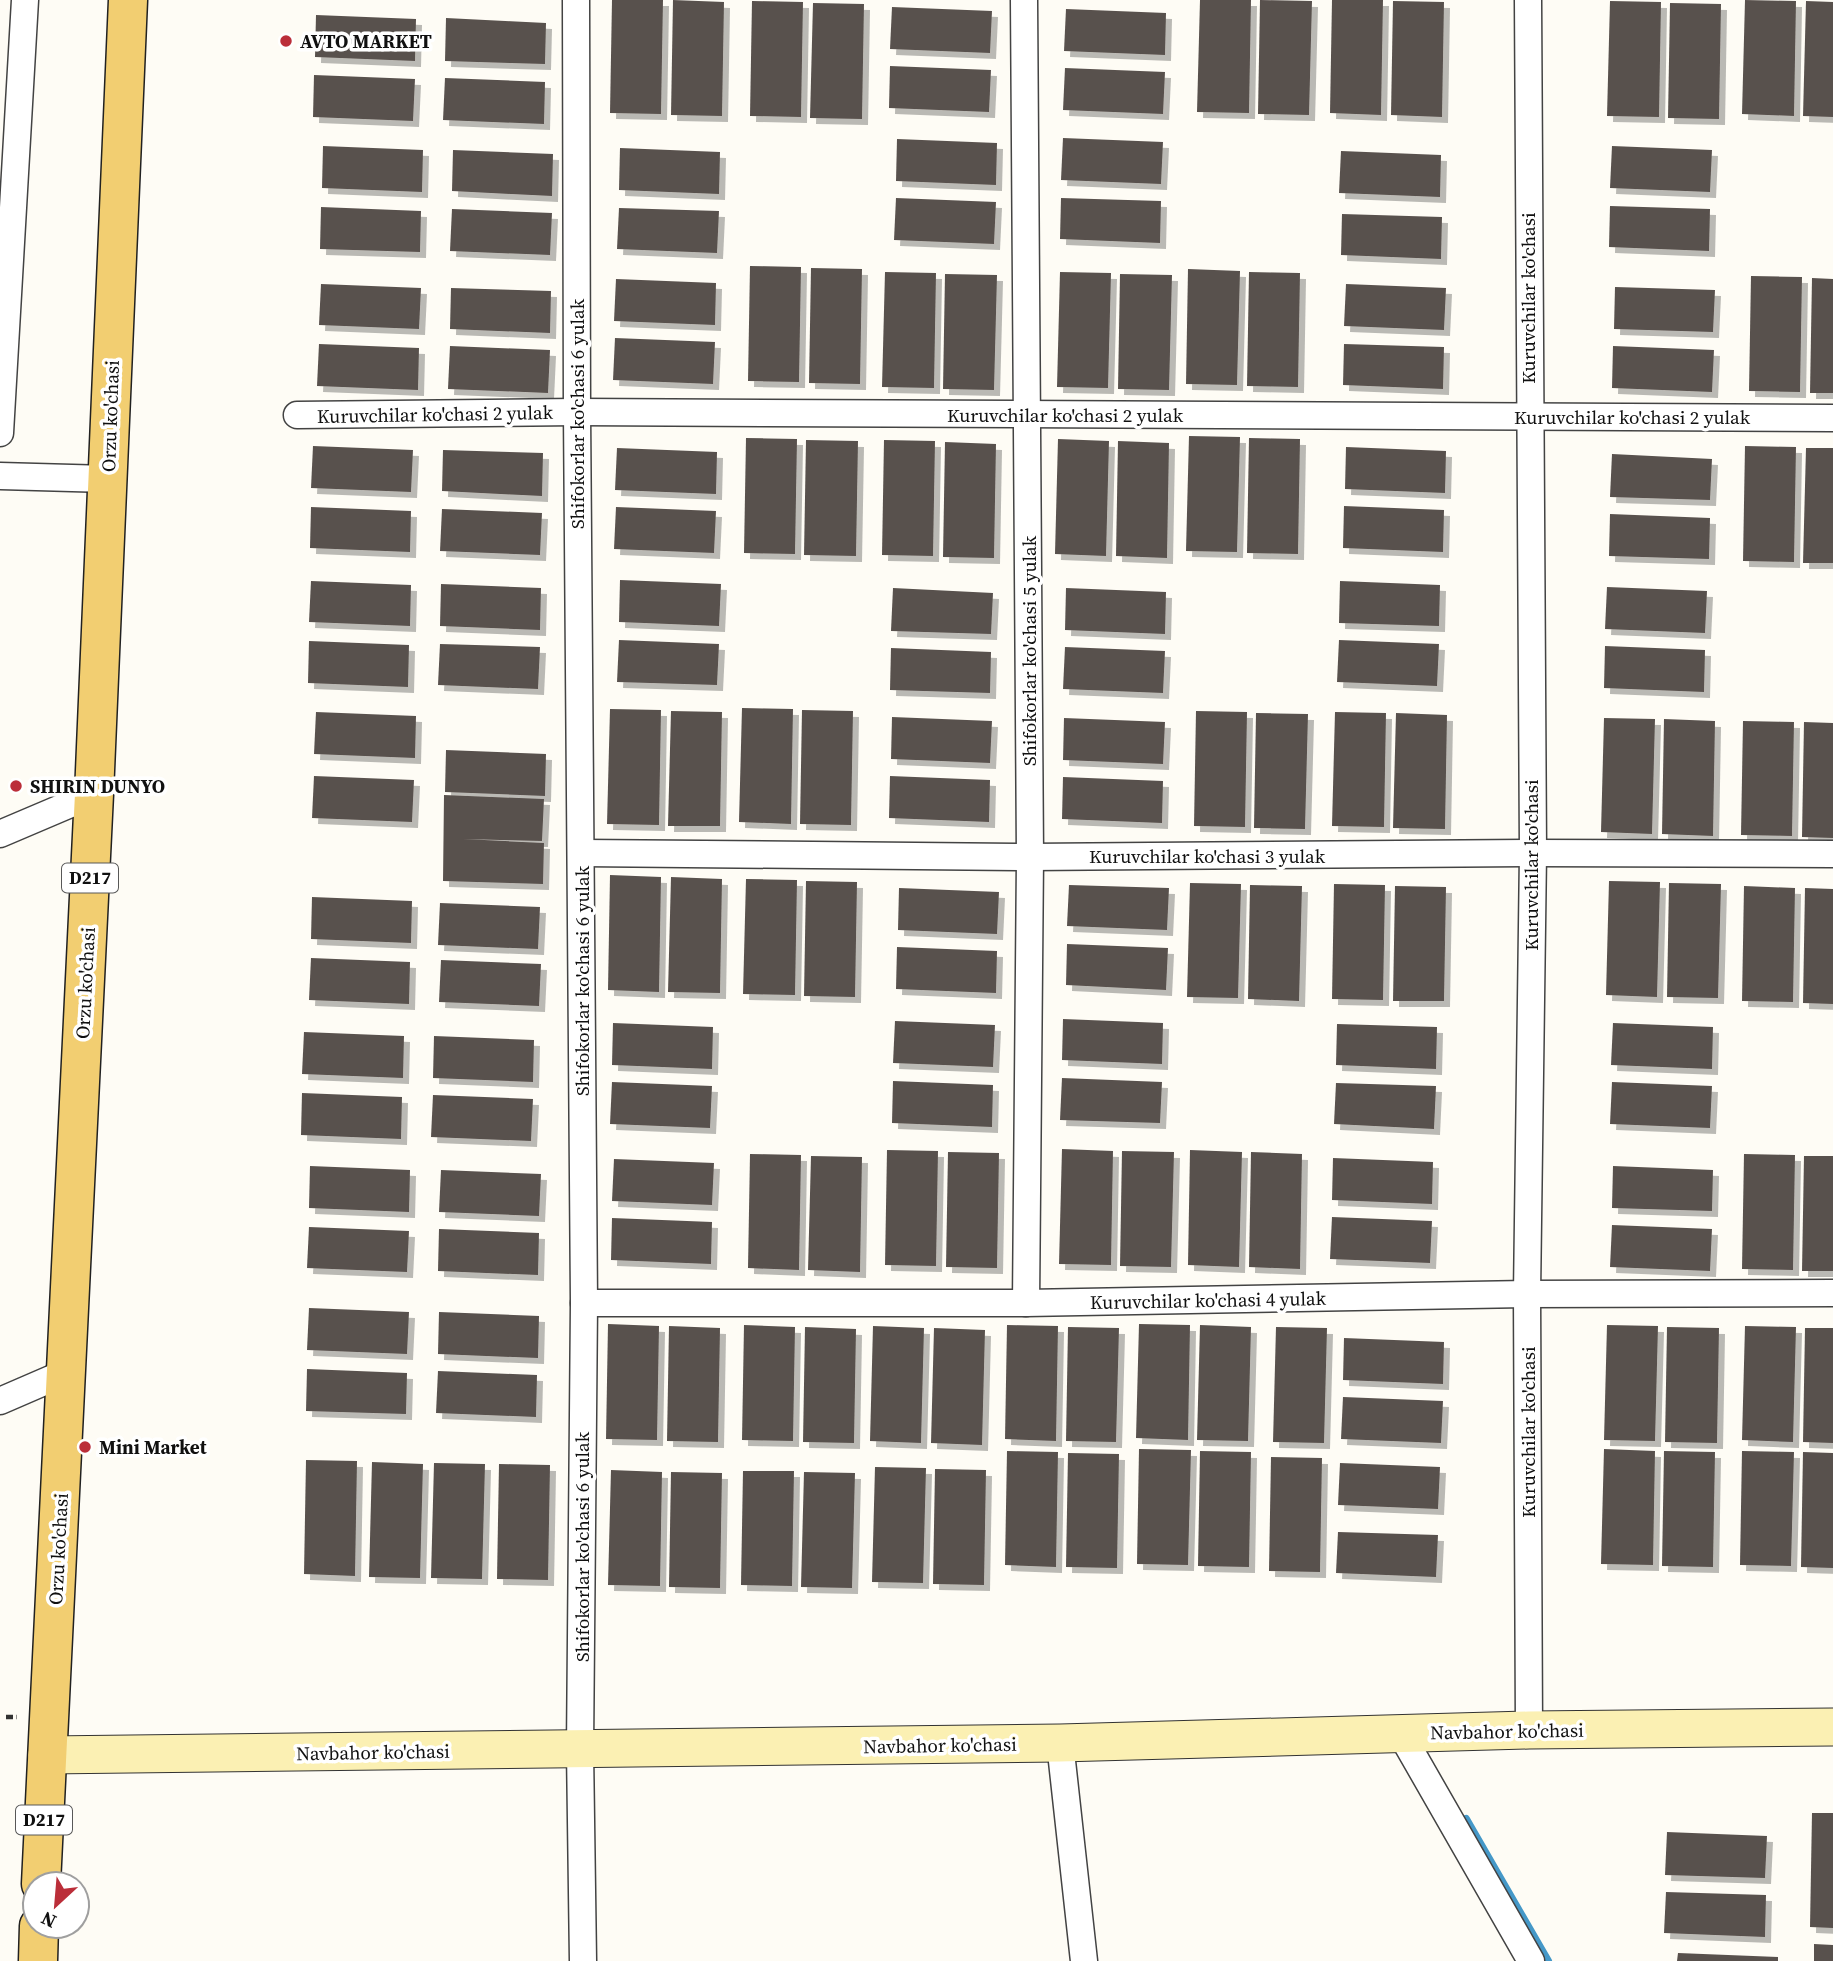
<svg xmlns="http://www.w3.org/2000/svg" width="1833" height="1961" font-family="'Source Serif 4',serif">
<defs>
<filter id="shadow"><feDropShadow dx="6" dy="6" stdDeviation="0" flood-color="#0004"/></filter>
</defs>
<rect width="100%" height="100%" fill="#fefcf5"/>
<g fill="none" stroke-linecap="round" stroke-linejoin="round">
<path stroke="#4598c8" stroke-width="8" d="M 1466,1819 L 1548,1961"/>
</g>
<g fill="#59514d" filter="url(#shadow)">
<path d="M 612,0 L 663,0 L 661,114 L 610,113 Z"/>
<path d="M 673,0 L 724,2 L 722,116 L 671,115 Z"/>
<path d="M 1200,0 L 1251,0 L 1249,113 L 1197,112 Z"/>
<path d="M 1260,0 L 1312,1 L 1309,115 L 1258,114 Z"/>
<path d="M 1332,0 L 1383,0 L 1381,115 L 1330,113 Z"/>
<path d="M 1745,0 L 1796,1 L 1794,116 L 1742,114 Z"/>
<path d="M 752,1 L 803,2 L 801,117 L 750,116 Z"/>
<path d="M 1393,1 L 1444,2 L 1442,117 L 1391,115 Z"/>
<path d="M 1610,1 L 1661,2 L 1659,117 L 1607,116 Z"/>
<path d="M 1806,1 L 1833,2 L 1833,117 L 1803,116 Z"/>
<path d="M 813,3 L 864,4 L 862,119 L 810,118 Z"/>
<path d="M 1670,3 L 1721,4 L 1719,119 L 1668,118 Z"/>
<path d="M 892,7 L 992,11 L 990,53 L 890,49 Z"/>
<path d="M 1066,9 L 1166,13 L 1165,55 L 1064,51 Z"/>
<path d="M 316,15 L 416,19 L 415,61 L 315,57 Z"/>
<path d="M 446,18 L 546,23 L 545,64 L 445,61 Z"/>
<path d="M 890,66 L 991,70 L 989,112 L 889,108 Z"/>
<path d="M 1065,68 L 1165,72 L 1163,114 L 1063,110 Z"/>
<path d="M 314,75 L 415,79 L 413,121 L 313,117 Z"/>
<path d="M 445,78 L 545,82 L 544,124 L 443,120 Z"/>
<path d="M 1063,138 L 1163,142 L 1161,184 L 1061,180 Z"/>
<path d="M 897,139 L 997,143 L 996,185 L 896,181 Z"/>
<path d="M 323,146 L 423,150 L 422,192 L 322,188 Z"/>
<path d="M 1612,146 L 1712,150 L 1710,192 L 1610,188 Z"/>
<path d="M 620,148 L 720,152 L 719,194 L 619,190 Z"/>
<path d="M 453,150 L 553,154 L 552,196 L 452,191 Z"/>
<path d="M 1341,151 L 1441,155 L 1440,197 L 1339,193 Z"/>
<path d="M 896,198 L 996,202 L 994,244 L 894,240 Z"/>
<path d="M 1061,198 L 1161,201 L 1160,243 L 1060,239 Z"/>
<path d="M 1610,206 L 1710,209 L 1709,251 L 1609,247 Z"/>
<path d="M 321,207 L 421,211 L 420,252 L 320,249 Z"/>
<path d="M 619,208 L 719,211 L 717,253 L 617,249 Z"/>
<path d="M 452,209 L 552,213 L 550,255 L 450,251 Z"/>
<path d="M 1342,214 L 1442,217 L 1441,259 L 1341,255 Z"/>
<path d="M 750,266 L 801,267 L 799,382 L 748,381 Z"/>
<path d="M 811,268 L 862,269 L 860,384 L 809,383 Z"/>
<path d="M 1188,269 L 1240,271 L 1237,385 L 1186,384 Z"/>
<path d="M 885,272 L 936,273 L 934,388 L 882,387 Z"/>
<path d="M 1060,272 L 1111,273 L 1108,388 L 1057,387 Z"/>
<path d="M 1249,272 L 1300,273 L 1298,387 L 1247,386 Z"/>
<path d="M 945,274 L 997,275 L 994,390 L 943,389 Z"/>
<path d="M 1120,274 L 1172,275 L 1169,390 L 1118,389 Z"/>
<path d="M 1751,276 L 1802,277 L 1800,392 L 1749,391 Z"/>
<path d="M 1812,278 L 1833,279 L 1833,393 L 1810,393 Z"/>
<path d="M 616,279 L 716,283 L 715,325 L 614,321 Z"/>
<path d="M 321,284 L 421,288 L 419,329 L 319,325 Z"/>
<path d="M 1346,284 L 1446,288 L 1444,330 L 1344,326 Z"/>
<path d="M 1615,287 L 1715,290 L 1713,332 L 1614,329 Z"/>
<path d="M 451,288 L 551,291 L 550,333 L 450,329 Z"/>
<path d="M 615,338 L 715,342 L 713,384 L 613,380 Z"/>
<path d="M 319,344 L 419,348 L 418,390 L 317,386 Z"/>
<path d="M 1344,344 L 1444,347 L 1443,389 L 1343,385 Z"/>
<path d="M 450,346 L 550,350 L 548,393 L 448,389 Z"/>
<path d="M 1613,346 L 1714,350 L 1712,392 L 1612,388 Z"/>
<path d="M 1189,436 L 1240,437 L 1237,552 L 1186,551 Z"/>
<path d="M 746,438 L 797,439 L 795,554 L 744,553 Z"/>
<path d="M 1249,438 L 1300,439 L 1298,554 L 1247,553 Z"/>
<path d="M 1058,439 L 1109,441 L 1106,556 L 1055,554 Z"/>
<path d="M 806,440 L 858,441 L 856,556 L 804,555 Z"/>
<path d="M 884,440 L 935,441 L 933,556 L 882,555 Z"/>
<path d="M 1118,441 L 1169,443 L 1167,558 L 1116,556 Z"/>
<path d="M 945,442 L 996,444 L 994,558 L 943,557 Z"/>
<path d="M 313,446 L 413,450 L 411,492 L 311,488 Z"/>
<path d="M 1745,446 L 1796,447 L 1794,562 L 1743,561 Z"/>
<path d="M 1346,447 L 1446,451 L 1445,493 L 1345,489 Z"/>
<path d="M 617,448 L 717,452 L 716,494 L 615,490 Z"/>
<path d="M 1806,448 L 1833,448 L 1833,563 L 1803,563 Z"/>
<path d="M 443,450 L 543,453 L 542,496 L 442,491 Z"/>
<path d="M 1612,454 L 1712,459 L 1710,500 L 1610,497 Z"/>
<path d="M 1344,506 L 1444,510 L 1443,552 L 1343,548 Z"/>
<path d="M 311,507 L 411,511 L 410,552 L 310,548 Z"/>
<path d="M 616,507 L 716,511 L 714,553 L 614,549 Z"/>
<path d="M 442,509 L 542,513 L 540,555 L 440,551 Z"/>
<path d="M 1610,514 L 1710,518 L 1709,559 L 1609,556 Z"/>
<path d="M 620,580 L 721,584 L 719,626 L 619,622 Z"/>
<path d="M 311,581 L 411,585 L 410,626 L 309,622 Z"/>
<path d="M 1340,581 L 1440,585 L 1439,626 L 1339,623 Z"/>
<path d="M 441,584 L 541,588 L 540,630 L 440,626 Z"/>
<path d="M 1607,587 L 1707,591 L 1705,633 L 1605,629 Z"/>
<path d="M 893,588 L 993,593 L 991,634 L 891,631 Z"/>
<path d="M 1066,588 L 1166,592 L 1165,634 L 1065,630 Z"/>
<path d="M 619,640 L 719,644 L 717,685 L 617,682 Z"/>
<path d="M 1339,640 L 1439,644 L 1437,686 L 1337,682 Z"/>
<path d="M 309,641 L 409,645 L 408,687 L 308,683 Z"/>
<path d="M 440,644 L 540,647 L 538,689 L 438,685 Z"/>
<path d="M 1605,646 L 1705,650 L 1704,692 L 1604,688 Z"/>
<path d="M 1065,647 L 1165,651 L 1163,693 L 1063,689 Z"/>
<path d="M 891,648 L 991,652 L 990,693 L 890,690 Z"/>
<path d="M 742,708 L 793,709 L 791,824 L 739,822 Z"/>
<path d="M 610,709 L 661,710 L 659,825 L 607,824 Z"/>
<path d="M 802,710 L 853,711 L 851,825 L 800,824 Z"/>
<path d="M 671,711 L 722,712 L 720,826 L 668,826 Z"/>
<path d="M 1196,711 L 1247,712 L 1245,827 L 1194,826 Z"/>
<path d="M 316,712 L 416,716 L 415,758 L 314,754 Z"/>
<path d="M 1335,712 L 1386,713 L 1384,827 L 1332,826 Z"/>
<path d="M 1256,713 L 1308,714 L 1305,829 L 1254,828 Z"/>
<path d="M 1396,713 L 1447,715 L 1445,829 L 1393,828 Z"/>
<path d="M 892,717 L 992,721 L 990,763 L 891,759 Z"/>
<path d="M 1064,718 L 1165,722 L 1163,764 L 1063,760 Z"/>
<path d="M 1604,718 L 1655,719 L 1652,834 L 1601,832 Z"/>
<path d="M 1664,719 L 1715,721 L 1713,836 L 1662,834 Z"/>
<path d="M 1743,721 L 1794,722 L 1792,836 L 1741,835 Z"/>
<path d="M 1804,722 L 1833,723 L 1833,838 L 1802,837 Z"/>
<path d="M 446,750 L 546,754 L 545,796 L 445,792 Z"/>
<path d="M 314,776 L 414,780 L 412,822 L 312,818 Z"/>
<path d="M 890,776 L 990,780 L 989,822 L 889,818 Z"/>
<path d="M 1063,777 L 1163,781 L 1162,823 L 1062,819 Z"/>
<path d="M 444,795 L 544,799 L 542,841 L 463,839 L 544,843 L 543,884 L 443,881 Z"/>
<path d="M 610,875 L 661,877 L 659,992 L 608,990 Z"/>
<path d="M 671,877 L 722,879 L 720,993 L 668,992 Z"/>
<path d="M 746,879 L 797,880 L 795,995 L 743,994 Z"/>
<path d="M 806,881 L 857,882 L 855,997 L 804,996 Z"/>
<path d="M 1609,881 L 1660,882 L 1657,997 L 1606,995 Z"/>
<path d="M 1190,883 L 1241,884 L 1238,998 L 1187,997 Z"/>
<path d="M 1669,883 L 1721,884 L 1718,998 L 1667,997 Z"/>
<path d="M 1334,884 L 1385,885 L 1383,1000 L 1332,999 Z"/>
<path d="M 1069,885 L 1169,888 L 1167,930 L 1067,926 Z"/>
<path d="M 1250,885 L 1302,886 L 1299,1001 L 1248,999 Z"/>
<path d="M 1395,886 L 1446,887 L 1444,1001 L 1393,1001 Z"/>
<path d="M 1744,886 L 1795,888 L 1793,1002 L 1742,1001 Z"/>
<path d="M 899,888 L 999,892 L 997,934 L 898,930 Z"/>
<path d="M 1805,888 L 1833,889 L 1833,1004 L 1803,1003 Z"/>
<path d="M 312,897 L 412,901 L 411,943 L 311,939 Z"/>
<path d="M 440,903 L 540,907 L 538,949 L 438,945 Z"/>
<path d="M 1067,944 L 1168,948 L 1166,990 L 1066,985 Z"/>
<path d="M 897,947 L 997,951 L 996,993 L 896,989 Z"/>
<path d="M 311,958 L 410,962 L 409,1004 L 309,1000 Z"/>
<path d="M 441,960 L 541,964 L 539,1006 L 439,1002 Z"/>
<path d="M 1063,1019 L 1163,1023 L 1162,1064 L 1062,1060 Z"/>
<path d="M 895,1021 L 995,1025 L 993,1067 L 893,1063 Z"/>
<path d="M 613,1023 L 713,1027 L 712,1069 L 612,1065 Z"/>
<path d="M 1613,1023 L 1713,1027 L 1712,1069 L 1611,1065 Z"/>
<path d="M 1337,1024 L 1437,1027 L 1436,1069 L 1336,1065 Z"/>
<path d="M 304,1032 L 404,1036 L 403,1078 L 302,1074 Z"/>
<path d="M 434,1036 L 534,1040 L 533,1082 L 433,1078 Z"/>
<path d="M 1062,1078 L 1162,1082 L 1160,1123 L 1060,1120 Z"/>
<path d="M 893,1081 L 993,1085 L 992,1127 L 892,1123 Z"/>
<path d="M 612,1082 L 712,1086 L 710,1128 L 610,1124 Z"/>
<path d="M 1612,1082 L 1712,1086 L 1710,1128 L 1610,1124 Z"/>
<path d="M 1336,1083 L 1436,1086 L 1434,1129 L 1334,1124 Z"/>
<path d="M 302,1093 L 402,1097 L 401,1139 L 301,1135 Z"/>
<path d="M 433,1095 L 533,1099 L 531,1141 L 431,1137 Z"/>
<path d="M 1062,1149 L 1113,1151 L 1111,1265 L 1059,1264 Z"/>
<path d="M 887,1150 L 938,1151 L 936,1266 L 885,1265 Z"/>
<path d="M 1190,1150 L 1242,1152 L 1239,1267 L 1188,1265 Z"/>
<path d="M 1122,1151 L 1174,1152 L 1171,1267 L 1120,1266 Z"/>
<path d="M 948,1152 L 999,1153 L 997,1268 L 946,1267 Z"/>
<path d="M 1251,1152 L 1302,1154 L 1300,1269 L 1249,1267 Z"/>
<path d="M 750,1154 L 801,1155 L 799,1270 L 748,1268 Z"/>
<path d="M 1744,1154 L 1795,1155 L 1793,1270 L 1742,1269 Z"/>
<path d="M 811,1156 L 862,1157 L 860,1272 L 808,1270 Z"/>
<path d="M 1804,1156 L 1833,1156 L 1833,1271 L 1802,1271 Z"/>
<path d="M 1333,1158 L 1433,1162 L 1432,1204 L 1332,1200 Z"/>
<path d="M 614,1159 L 714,1163 L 712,1205 L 612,1201 Z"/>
<path d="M 310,1166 L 410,1170 L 409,1212 L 309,1208 Z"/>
<path d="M 1613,1166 L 1713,1170 L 1712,1211 L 1612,1208 Z"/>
<path d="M 441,1170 L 541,1174 L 539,1216 L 439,1212 Z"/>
<path d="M 1332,1217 L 1432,1221 L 1430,1263 L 1330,1259 Z"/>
<path d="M 612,1218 L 712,1222 L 711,1264 L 611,1260 Z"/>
<path d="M 1612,1225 L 1712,1229 L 1710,1271 L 1610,1267 Z"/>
<path d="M 309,1227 L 409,1231 L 407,1272 L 307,1268 Z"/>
<path d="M 439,1229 L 539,1233 L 538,1275 L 438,1271 Z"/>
<path d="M 309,1308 L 409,1312 L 407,1354 L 307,1350 Z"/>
<path d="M 439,1312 L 539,1316 L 538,1358 L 438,1354 Z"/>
<path d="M 608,1324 L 659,1326 L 657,1440 L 606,1439 Z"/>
<path d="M 1139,1324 L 1190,1325 L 1188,1440 L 1136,1438 Z"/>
<path d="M 744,1325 L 795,1327 L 793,1441 L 742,1440 Z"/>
<path d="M 1007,1325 L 1058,1326 L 1056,1441 L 1005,1439 Z"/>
<path d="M 1200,1325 L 1251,1327 L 1248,1441 L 1197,1440 Z"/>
<path d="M 1607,1325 L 1658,1326 L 1655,1441 L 1604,1440 Z"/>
<path d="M 669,1326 L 720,1328 L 718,1442 L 667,1441 Z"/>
<path d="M 873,1326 L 924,1328 L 921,1443 L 870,1441 Z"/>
<path d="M 1745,1326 L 1796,1327 L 1793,1442 L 1742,1440 Z"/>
<path d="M 805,1327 L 856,1329 L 854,1443 L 803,1442 Z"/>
<path d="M 1068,1327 L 1119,1328 L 1116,1442 L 1066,1441 Z"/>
<path d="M 1276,1327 L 1327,1328 L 1324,1443 L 1273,1442 Z"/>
<path d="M 1667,1327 L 1719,1328 L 1717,1443 L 1665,1442 Z"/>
<path d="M 934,1328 L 985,1330 L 982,1445 L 931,1443 Z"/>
<path d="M 1805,1328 L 1833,1328 L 1833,1443 L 1803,1442 Z"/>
<path d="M 1344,1338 L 1444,1342 L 1443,1384 L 1343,1380 Z"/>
<path d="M 307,1369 L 407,1373 L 406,1414 L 306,1411 Z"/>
<path d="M 438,1371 L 537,1375 L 536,1417 L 436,1413 Z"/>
<path d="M 1343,1397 L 1443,1401 L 1441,1443 L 1341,1439 Z"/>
<path d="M 1139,1449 L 1191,1450 L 1188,1565 L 1137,1564 Z"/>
<path d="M 1604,1449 L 1655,1451 L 1653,1565 L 1601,1564 Z"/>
<path d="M 1007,1451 L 1058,1452 L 1056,1567 L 1005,1565 Z"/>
<path d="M 1200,1451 L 1251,1452 L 1249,1567 L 1198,1566 Z"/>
<path d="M 1664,1451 L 1715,1452 L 1713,1567 L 1662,1566 Z"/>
<path d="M 1742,1451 L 1794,1452 L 1791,1566 L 1740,1565 Z"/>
<path d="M 1803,1452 L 1833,1453 L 1833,1568 L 1801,1567 Z"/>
<path d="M 1068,1453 L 1119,1454 L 1117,1568 L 1066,1567 Z"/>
<path d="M 1271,1457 L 1322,1458 L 1320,1572 L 1269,1571 Z"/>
<path d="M 306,1460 L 357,1461 L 355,1576 L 304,1574 Z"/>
<path d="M 372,1462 L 423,1464 L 420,1578 L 369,1577 Z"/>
<path d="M 434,1463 L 485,1464 L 482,1579 L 431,1578 Z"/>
<path d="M 1340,1463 L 1440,1467 L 1438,1509 L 1338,1505 Z"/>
<path d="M 499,1464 L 550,1465 L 548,1580 L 497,1579 Z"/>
<path d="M 875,1467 L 926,1468 L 923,1583 L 872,1582 Z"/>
<path d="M 935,1469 L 986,1470 L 984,1585 L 933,1584 Z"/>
<path d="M 611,1470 L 662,1472 L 660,1586 L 608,1585 Z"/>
<path d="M 743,1471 L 794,1471 L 792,1586 L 741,1585 Z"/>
<path d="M 671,1472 L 722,1473 L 720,1588 L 669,1587 Z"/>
<path d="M 804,1472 L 855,1473 L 852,1588 L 801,1587 Z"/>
<path d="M 1338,1532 L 1438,1535 L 1436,1577 L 1336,1573 Z"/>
<path d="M 1812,1813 L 1833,1813 L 1833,1928 L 1810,1927 Z"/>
<path d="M 1667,1832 L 1767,1836 L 1765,1878 L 1665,1875 Z"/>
<path d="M 1666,1892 L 1766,1895 L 1765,1937 L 1664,1933 Z"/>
<path d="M 1814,1944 L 1833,1945 L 1833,1961 L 1814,1961 Z"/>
<path d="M 1678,1953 L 1778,1957 L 1778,1961 L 1677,1961 Z"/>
</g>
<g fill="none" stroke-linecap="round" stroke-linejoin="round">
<defs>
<g id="minor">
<path d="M 576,0 L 577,412 L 584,1303 L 580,1750 L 583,1961"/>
<path d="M 1024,0 L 1030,857 L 1026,1303"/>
<path d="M 1528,0 L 1533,853 L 1527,1294 L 1529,1730"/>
<path d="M 297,415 L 577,412 L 1833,418"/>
<path d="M 0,433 L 25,0"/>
<path d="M 0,476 L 108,479"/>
<path d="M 0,834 L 94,794"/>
<path d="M 582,853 L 1030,857 L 1533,853 L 1833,854"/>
<path d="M 584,1303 L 1026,1303 L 1527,1294 L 1833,1293"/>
<path d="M 0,1401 L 67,1372"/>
<path d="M 1401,1734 L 1531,1961"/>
<path d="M 1060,1743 L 1084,1961"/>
</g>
<path id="secondary" d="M 47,1755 L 1060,1743 L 1529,1730 L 1833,1727"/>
<g id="primary">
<path d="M 41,1884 L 94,794 L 128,0"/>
<path d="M 38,1961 L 39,1926"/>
</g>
</defs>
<use href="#minor" stroke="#434343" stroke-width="29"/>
<use href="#secondary" stroke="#323232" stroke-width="39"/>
<use href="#primary" stroke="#212121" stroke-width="41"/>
<path stroke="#323232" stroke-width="4.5" stroke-dasharray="7 3.5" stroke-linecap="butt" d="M 6,1717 L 17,1717"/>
<use href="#minor" stroke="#fff" stroke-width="26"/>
<use href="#secondary" stroke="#fbf0b3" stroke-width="37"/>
<use href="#primary" stroke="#f2ce71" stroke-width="38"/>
</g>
<g fill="#bb2e39" stroke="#fff" stroke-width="2.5">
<circle cx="286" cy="41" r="7"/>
<circle cx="16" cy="786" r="7"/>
<circle cx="85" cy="1447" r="7"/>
</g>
<g text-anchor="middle" stroke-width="7" stroke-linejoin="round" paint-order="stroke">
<g fill="#fff" stroke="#585858" stroke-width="2">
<rect x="62" y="863.5" width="56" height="29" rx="5"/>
<rect x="16" y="1805.5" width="56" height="29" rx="5"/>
</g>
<g font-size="18" font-weight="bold" fill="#101010">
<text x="90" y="884">D217</text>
<text x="44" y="1826">D217</text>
</g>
<g font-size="19" font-weight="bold" fill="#101010" stroke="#fff" text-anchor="start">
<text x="300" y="48">AVTO MARKET</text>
<text x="30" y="793">SHIRIN DUNYO</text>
<text x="99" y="1454">Mini Market</text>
</g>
<g font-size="19" fill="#101010" stroke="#fff">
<text transform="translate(1528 298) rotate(-90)" y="7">Kuruvchilar ko'chasi</text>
<text transform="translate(435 414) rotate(-1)" y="7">Kuruvchilar ko'chasi 2 yulak</text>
<text transform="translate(577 414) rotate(-90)" y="7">Shifokorlar ko'chasi 6 yulak</text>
<text x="1065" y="422">Kuruvchilar ko'chasi 2 yulak</text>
<text transform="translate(110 416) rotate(-88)" y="7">Orzu ko'chasi</text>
<text x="1632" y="424">Kuruvchilar ko'chasi 2 yulak</text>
<text transform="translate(1029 651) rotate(-90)" y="7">Shifokorlar ko'chasi 5 yulak</text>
<text x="1207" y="863">Kuruvchilar ko'chasi 3 yulak</text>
<text transform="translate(1531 865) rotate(-90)" y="7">Kuruvchilar ko'chasi</text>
<text transform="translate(582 981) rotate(-90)" y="7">Shifokorlar ko'chasi 6 yulak</text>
<text transform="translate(85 983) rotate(-87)" y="7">Orzu ko'chasi</text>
<text transform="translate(1208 1300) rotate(-1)" y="7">Kuruvchilar ko'chasi 4 yulak</text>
<text transform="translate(1528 1432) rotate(-90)" y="7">Kuruvchilar ko'chasi</text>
<text transform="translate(582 1547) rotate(-90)" y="7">Shifokorlar ko'chasi 6 yulak</text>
<text transform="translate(58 1549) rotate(-87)" y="7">Orzu ko'chasi</text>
<text transform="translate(1507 1731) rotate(-1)" y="7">Navbahor ko'chasi</text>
<text transform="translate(940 1745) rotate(-1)" y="7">Navbahor ko'chasi</text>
<text transform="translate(373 1752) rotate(-1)" y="7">Navbahor ko'chasi</text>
</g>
</g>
<g transform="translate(56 1905) rotate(206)"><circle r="33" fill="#ffffff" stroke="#9f9f9f" stroke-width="2"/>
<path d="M0-5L12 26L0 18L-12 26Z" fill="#bb2e39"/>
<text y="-10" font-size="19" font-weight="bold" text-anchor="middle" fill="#101010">N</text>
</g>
</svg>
